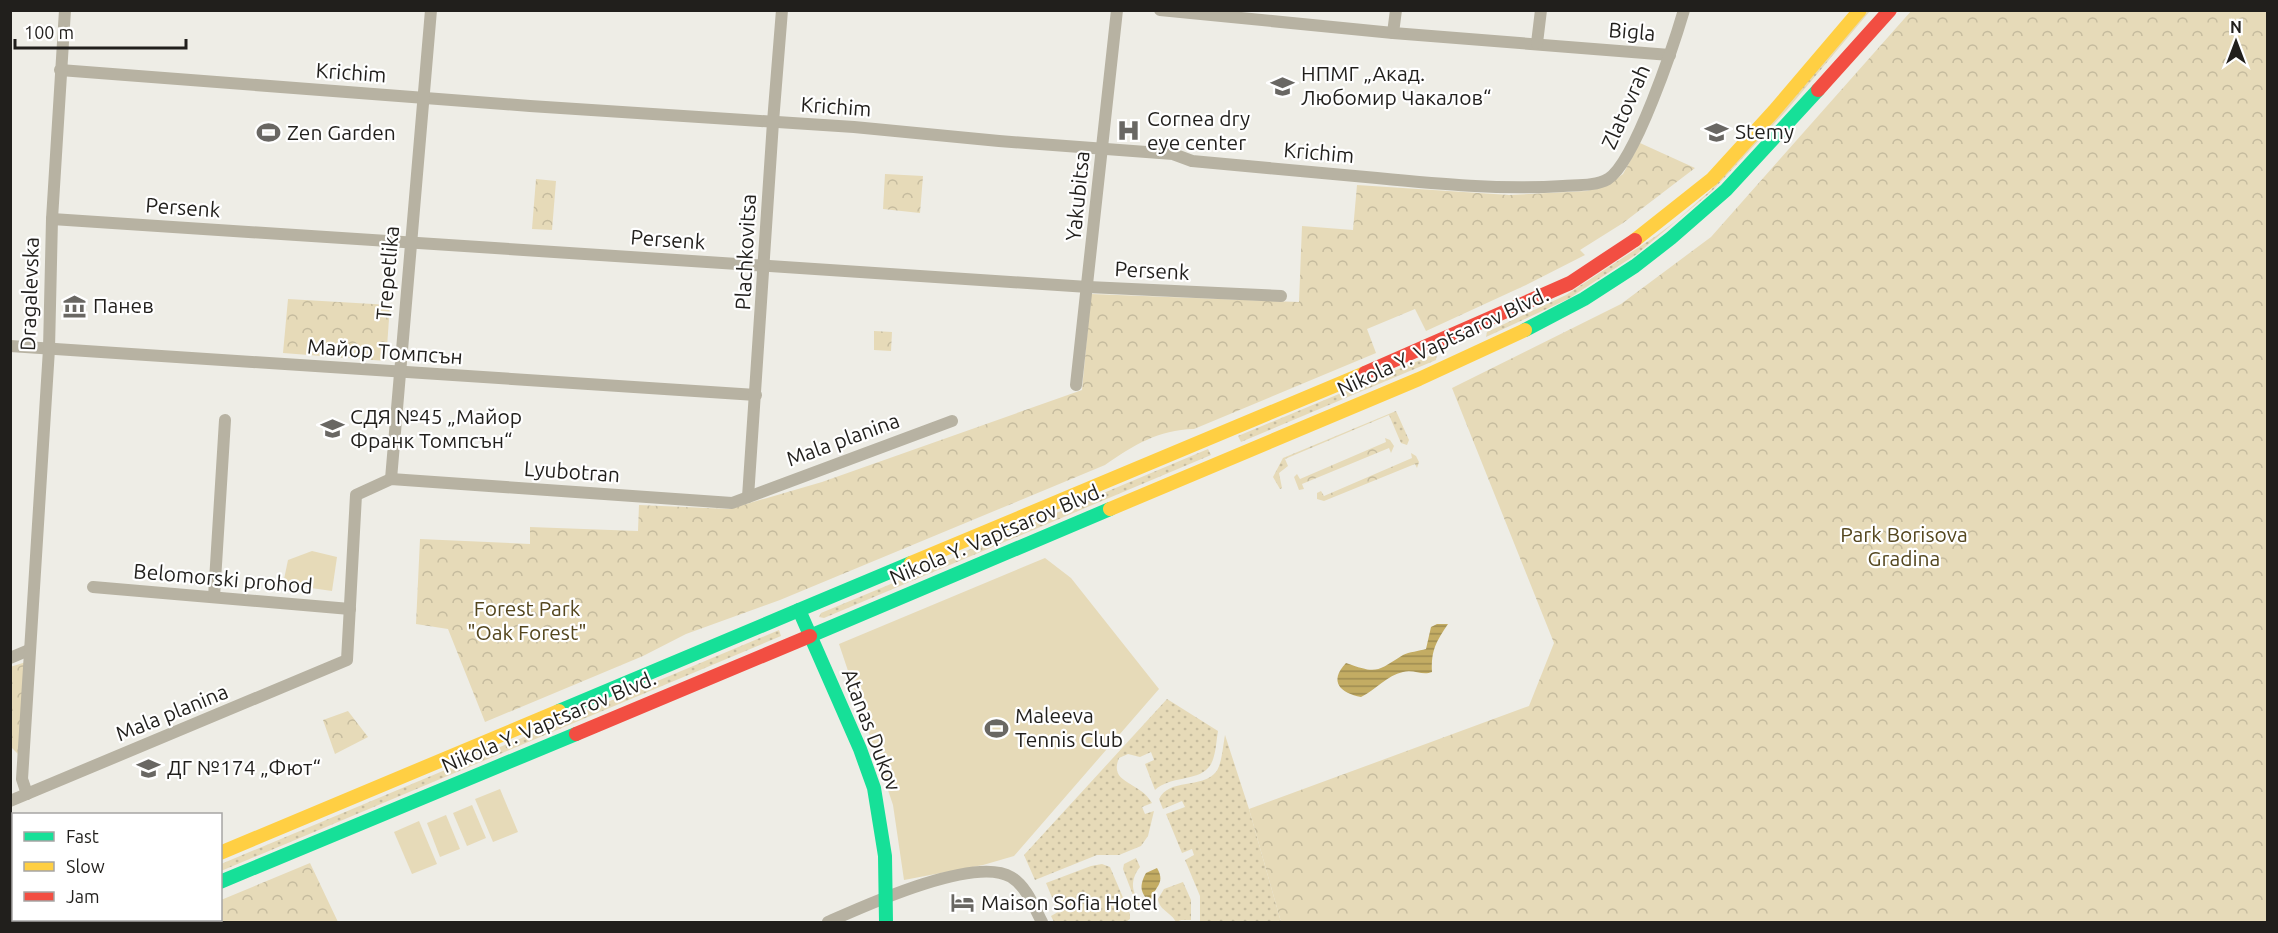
<svg xmlns="http://www.w3.org/2000/svg" width="2278" height="933" font-family="Ubuntu,sans-serif">
<defs>
<pattern id="grass-dots" width="8" height="8" patternUnits="userSpaceOnUse" patternTransform="scale(1.5)"><rect width="8" height="8" fill="#e6dab8"/><path d="M2 2h.1M6 6h.1" fill="none" stroke="#c5bb9e" stroke-width="1.8" stroke-linecap="round"/></pattern>
<pattern id="forest-crowns" width="20" height="18" patternUnits="userSpaceOnUse" patternTransform="scale(1.5)"><rect width="20" height="18" fill="#e6dab8"/><path d="M2 6a3 3 0 1 1 6 0M12 15a3 3 0 1 1 6 0" fill="none" stroke="#c5bb9e"/></pattern>
<pattern id="water-rules" width="6" height="5" patternUnits="userSpaceOnUse" patternTransform="scale(1.5)"><rect width="6" height="5" fill="#c3ac63"/><path d="M0 2.5h6" fill="none" stroke="#9e8b51"/></pattern>
</defs>
<rect width="100%" height="100%" fill="#eeede6"/>
<g fill="url(#grass-dots)">
<path d="M 1868,11 L 1870,11 L 1786,111 L 1712,191 L 1637,254 L 1568,299 L 1486,337 L 1487,332 L 1566,295 L 1656,236 L 1676,221 L 1711,190 Z"/>
<path d="M 1437,353 L 1436,360 L 1241,442 L 1238,436 Z"/>
<path d="M 1396,411 L 1409,440 L 1407,445 L 1401,443 L 1389,415 L 1285,459 L 1288,466 L 1279,473 L 1282,488 L 1280,489 L 1273,477 L 1283,458 Z"/>
<path d="M 1208,449 L 1211,455 L 824,618 L 819,617 L 821,613 L 951,559 L 966,551 Z"/>
<path d="M 779,630 L 781,636 L 221,871 L 221,864 Z"/>
<path d="M 1167,699 L 1218,731 C 1216,742 1216,760 1208,768 C 1197,781 1170,776 1155,790 L 1145,764 L 1154,760 L 1151,752 L 1140,757 L 1128,754 L 1119,758 C 1108,784 1140,781 1152,803 L 1142,807 L 1145,814 L 1154,811 L 1148,836 L 1141,846 L 1119,855 L 1097,855 L 1035,880 L 1024,855 Z"/>
<path d="M 1225,735 L 1249,809 L 1281,922 L 1200,922 L 1200,896 L 1185,860 L 1194,855 L 1192,849 L 1182,853 L 1166,814 L 1185,807 L 1182,801 L 1163,809 L 1159,799 C 1169,778 1202,789 1216,772 C 1222,764 1223,745 1225,735 Z"/>
<path d="M 1136,858 L 1140,867 C 1128,882 1132,897 1147,908 L 1139,911 L 1123,869 L 1124,864 Z"/>
<path d="M 1102,864 L 1110,867 L 1130,914 L 1130,919 L 1126,922 L 1054,922 L 1051,916 L 1058,912 L 1046,883 L 1091,866 Z"/>
<path d="M 1183,882 L 1191,900 L 1191,920 L 1181,920 L 1176,922 C 1172,913 1159,910 1158,899 L 1164,889 Z"/>
</g>
<g fill="url(#forest-crowns)">
<path d="M 1912,10 L 2267,11 L 2267,922 L 1281,922 L 1249,809 L 1529,706 L 1554,643 L 1452,388 L 1621,304 L 1711,237 Z"/>
<path d="M 1640,143 L 1695,168 L 1623,223 L 1580,250 L 1585,255 L 1526,285 L 1426,331 L 1415,309 L 1367,329 L 1376,353 L 1194,429 C 1158,430 1134,445 1105,465 L 780,600 L 686,634 L 643,656 L 485,722 L 448,629 L 416,624 L 420,539 L 530,544 L 530,527 L 638,531 L 639,505 L 729,509 L 822,482 L 1082,390 L 1091,294 L 1299,302 L 1302,226 L 1353,230 L 1357,185 L 1509,195 L 1587,191 L 1609,184 L 1623,174 Z"/>
<path d="M 885,174 L 923,176 L 920,213 L 883,209 Z"/>
<path d="M 536,179 L 556,181 L 552,230 L 532,229 Z"/>
<path d="M 288,299 L 390,305 L 386,361 L 283,353 Z"/>
<path d="M 874,331 L 892,332 L 891,351 L 874,350 Z"/>
<path d="M 1385,438 L 1390,440 L 1394,446 L 1391,453 L 1389,448 L 1302,484 L 1304,489 L 1299,490 L 1294,477 L 1297,474 L 1300,479 L 1386,442 Z"/>
<path d="M 1411,453 L 1416,456 L 1419,462 L 1417,468 L 1415,464 L 1324,501 L 1317,499 L 1317,493 L 1321,491 L 1324,496 L 1412,458 Z"/>
<path d="M 26,662 L 18,754 L 11,747 L 10,667 Z"/>
<path d="M 348,711 L 368,737 L 335,754 L 323,720 Z"/>
<path d="M 310,863 L 338,922 L 168,922 L 175,920 L 220,920 L 221,900 Z"/>
</g>
<g fill="#e6dab8">
<path d="M 312,551 L 337,557 L 332,591 L 283,584 L 288,560 Z"/>
<path d="M 1045,558 L 1071,578 L 1159,689 L 1014,856 L 983,865 L 904,880 L 893,805 L 839,644 Z"/>
<path d="M 500,789 L 518,832 L 493,842 L 475,799 Z"/>
<path d="M 472,805 L 486,838 L 467,846 L 453,813 Z"/>
<path d="M 446,815 L 460,849 L 440,857 L 427,823 Z"/>
<path d="M 419,821 L 437,864 L 412,874 L 394,832 Z"/>
</g>
<g fill="url(#water-rules)">
<path d="M 1437,624 L 1448,624 C 1436,642 1431,650 1432,672 C 1422,676 1414,669 1403,672 C 1387,675 1376,690 1361,697 C 1341,693 1328,682 1346,663 C 1377,674 1376,672 1403,655 C 1409,652 1419,651 1426,649 L 1431,627 Z"/>
<path d="M 1157,868 C 1167,885 1152,887 1151,903 C 1140,893 1139,886 1146,873 Z"/>
</g>
<g fill="none" stroke-linecap="round" stroke-linejoin="round">
<g stroke="#b7b2a2" stroke-width="12">
<path d="M 1160,10 L 1393,33 L 1670,55"/>
<path d="M 1393,33 L 1396,10"/>
<path d="M 1537,43 L 1541,10"/>
<path d="M 60,70 L 530,106 L 854,127 L 999,141 L 1173,154 L 1192,161 C 1253,167 1315,172 1377,178 C 1439,184 1501,190 1563,186 C 1577,185 1596,186 1608,179 C 1635,162 1674,44 1684,10"/>
<path d="M 52,219 L 1088,287 L 1281,296"/>
<path d="M 10,346 L 756,395"/>
<path d="M 1076,385 L 1117,10"/>
<path d="M 391,479 L 431,10"/>
<path d="M 748,497 L 773,122 L 782,10"/>
<path d="M 93,587 L 350,609"/>
<path d="M 214,597 L 225,420"/>
<path d="M 10,658 L 29,650"/>
<path d="M 27,794 L 22,779 L 49,349 L 52,219 L 65,10"/>
<path d="M 10,801 L 347,660 L 356,495 L 391,479 L 732,503 L 952,421"/>
<path d="M 828,922 C 864,906 975,855 1011,877 C 1027,887 1034,907 1042,922"/>
</g>
<g stroke="#16e098" stroke-width="14">
<path d="M 1525,330 L 1584,299 L 1635,266 L 1671,238 L 1726,190 L 1818,90"/>
<path d="M 810,636 L 1110,509"/>
<path d="M 559,711 L 799,610"/>
<path d="M 220,882 L 576,734"/>
<path d="M 124,922 L 131,920"/>
<path d="M 886,922 L 885,856 L 874,788 L 860,749 L 799,610 L 911,563"/>
</g>
<g stroke="#ffcf43" stroke-width="14">
<path d="M 1635,240 L 1712,179 L 1774,111 L 1860,10"/>
<path d="M 1110,509 L 1419,379 L 1525,330"/>
<path d="M 911,563 L 1365,373"/>
<path d="M 220,853 L 559,711"/>
<path d="M 55,922 L 63,920"/>
</g>
<g stroke="#f24e42" stroke-width="14">
<path d="M 1818,90 L 1890,10"/>
<path d="M 1365,373 L 1570,283 L 1635,240"/>
<path d="M 576,734 L 810,636"/>
</g>
</g>
<defs>
<symbol id="school-bare" viewBox="-9 -9 18 18"><path d="M0-5L7-2L0 1L-7-2ZM-4 1L0 2.5L4 1V4Q0 6-4 4Z" fill="#696763" stroke="#fff" stroke-width="2.5" paint-order="stroke"/></symbol>
<symbol id="hospital-bare" viewBox="-9 -9 18 18"><path d="M-5-5h3v3.5h4V-5h3V5h-3V1.5h-4V5h-3Z" fill="#696763" stroke="#fff" stroke-width="2.5" paint-order="stroke"/></symbol>
<symbol id="stadium-bare" viewBox="-9 -9 18 18"><path d="M0-5a6.5 5 0 1 0 0 10a6.5 5 0 1 0 0-10ZM-3.5-1.8h7v3.6h-7Z" fill="#696763" stroke="#fff" stroke-width="2.5" paint-order="stroke"/></symbol>
<symbol id="museum-bare" viewBox="-9 -9 18 18"><path d="M0-6L6-3V-2H-6V-3ZM-5-1h2V3h-2ZM-1-1h2V3h-2ZM3-1h2V3H3ZM-6 4H6V6H-6Z" fill="#696763" stroke="#fff" stroke-width="2.5" paint-order="stroke"/></symbol>
<symbol id="hotel-bare" viewBox="-9 -9 18 18"><path d="M-6-4.5h1.5V1H6V5H4.5V3h-9V5H-6ZM-4 0a1.8 1.8 0 1 1 3.6 0ZM.5 0V-2.5h3Q6-2.5 6 0Z" fill="#696763" stroke="#fff" stroke-width="2.5" paint-order="stroke"/></symbol>
</defs>
<g fill-rule="evenodd">
<use href="#school-bare" x="1266" y="70" width="33" height="33"/>
<use href="#hospital-bare" x="1112" y="114" width="33" height="33"/>
<use href="#school-bare" x="1700" y="116" width="33" height="33"/>
<use href="#stadium-bare" x="252" y="116" width="33" height="33"/>
<use href="#museum-bare" x="58" y="290" width="33" height="33"/>
<use href="#school-bare" x="316" y="412" width="33" height="33"/>
<use href="#stadium-bare" x="980" y="712" width="33" height="33"/>
<use href="#school-bare" x="132" y="752" width="33" height="33"/>
<use href="#hotel-bare" x="946" y="886" width="33" height="33"/>
</g>
<g text-anchor="middle" stroke-width="4.5" stroke-linejoin="round" paint-order="stroke">
<g font-size="21" fill="#211f1c" stroke="#fff">
<text transform="translate(1632 32) rotate(5)" y="7">Bigla</text>
<text transform="translate(351 73) rotate(4)" y="7">Krichim</text>
<text transform="translate(836 107) rotate(4)" y="7">Krichim</text>
<text transform="translate(1626 107) rotate(-66)" y="7">Zlatovrah</text>
<text transform="translate(1319 153) rotate(5)" y="7">Krichim</text>
<text transform="translate(1078 196) rotate(-84)" y="7">Yakubitsa</text>
<text transform="translate(183 208) rotate(4)" y="7">Persenk</text>
<text transform="translate(668 240) rotate(4)" y="7">Persenk</text>
<text transform="translate(746 252) rotate(-87)" y="7">Plachkovitsa</text>
<text transform="translate(1152 271) rotate(3)" y="7">Persenk</text>
<text transform="translate(388 273) rotate(-85)" y="7">Trepetlika</text>
<text transform="translate(30 294) rotate(-88)" y="7">Dragalevska</text>
<text transform="translate(1443 342) rotate(-25)" y="7">Nikola Y. Vaptsarov Blvd.</text>
<text transform="translate(385 352) rotate(4)" y="7">Майор Томпсън</text>
<text transform="translate(843 440) rotate(-20)" y="7">Mala planina</text>
<text transform="translate(572 472) rotate(4)" y="7">Lyubotran</text>
<text transform="translate(997 534) rotate(-23)" y="7">Nikola Y. Vaptsarov Blvd.</text>
<text transform="translate(223 579) rotate(5)" y="7">Belomorski prohod</text>
<text transform="translate(172 713) rotate(-22)" y="7">Mala planina</text>
<text transform="translate(549 722) rotate(-23)" y="7">Nikola Y. Vaptsarov Blvd.</text>
<text transform="translate(871 730) rotate(69)" y="7">Atanas Dukov</text>
</g>
<g font-size="21" fill="#211f1c" stroke="#fff" text-anchor="start">
<text x="1301" y="81">НПМГ „Акад.<tspan x="1301" dy="24">Любомир Чакалов“</tspan></text>
<text x="1147" y="126">Cornea dry<tspan x="1147" dy="24">eye center</tspan></text>
<text x="1735" y="139">Stemy</text>
<text x="287" y="140">Zen Garden</text>
<text x="93" y="313">Панев</text>
<text x="350" y="424">СДЯ №45 „Майор<tspan x="350" dy="24">Франк Томпсън“</tspan></text>
<text x="1015" y="723">Maleeva<tspan x="1015" dy="24">Tennis Club</tspan></text>
<text x="167" y="775">ДГ №174 „Фют“</text>
<text x="981" y="910">Maison Sofia Hotel</text>
</g>
<g font-size="21" fill="#54461e" stroke="#fff">
<text x="1904" y="542">Park Borisova<tspan x="1904" dy="24">Gradina</tspan></text>
<text x="527" y="616">Forest Park<tspan x="527" dy="24">"Oak Forest"</tspan></text>
</g>
</g>
<rect width="2278" height="933" fill="none" stroke="#211f1c" stroke-width="24"/>
<rect x="12" y="813" width="210" height="108" fill="#ffffff" stroke="#a6a5a4" stroke-width="1.5"/>
<rect x="24" y="832" width="30" height="9" fill="#16e098" stroke="#a6a5a4" stroke-width="1.5"/>
<text x="66" y="843" font-size="18" fill="#211f1c">Fast</text>
<rect x="24" y="862" width="30" height="9" fill="#ffcf43" stroke="#a6a5a4" stroke-width="1.5"/>
<text x="66" y="873" font-size="18" fill="#211f1c">Slow</text>
<rect x="24" y="892" width="30" height="9" fill="#f24e42" stroke="#a6a5a4" stroke-width="1.5"/>
<text x="66" y="903" font-size="18" fill="#211f1c">Jam</text>
<g transform="translate(2236 42)" stroke="#ffffff" stroke-width="4.5" paint-order="stroke">
<path d="M0-4.5L10 22L0 15L-10 22Z" fill="#211f1c"/>
<text y="-9" font-size="16" font-weight="bold" text-anchor="middle" fill="#211f1c">N</text>
</g>
<path d="M15 39v9h171v-9" fill="none" stroke="#211f1c" stroke-width="3"/>
<text x="24" y="39" font-size="18" fill="#211f1c" stroke="#ffffff" stroke-width="4.5" paint-order="stroke">100 m</text>
</svg>
